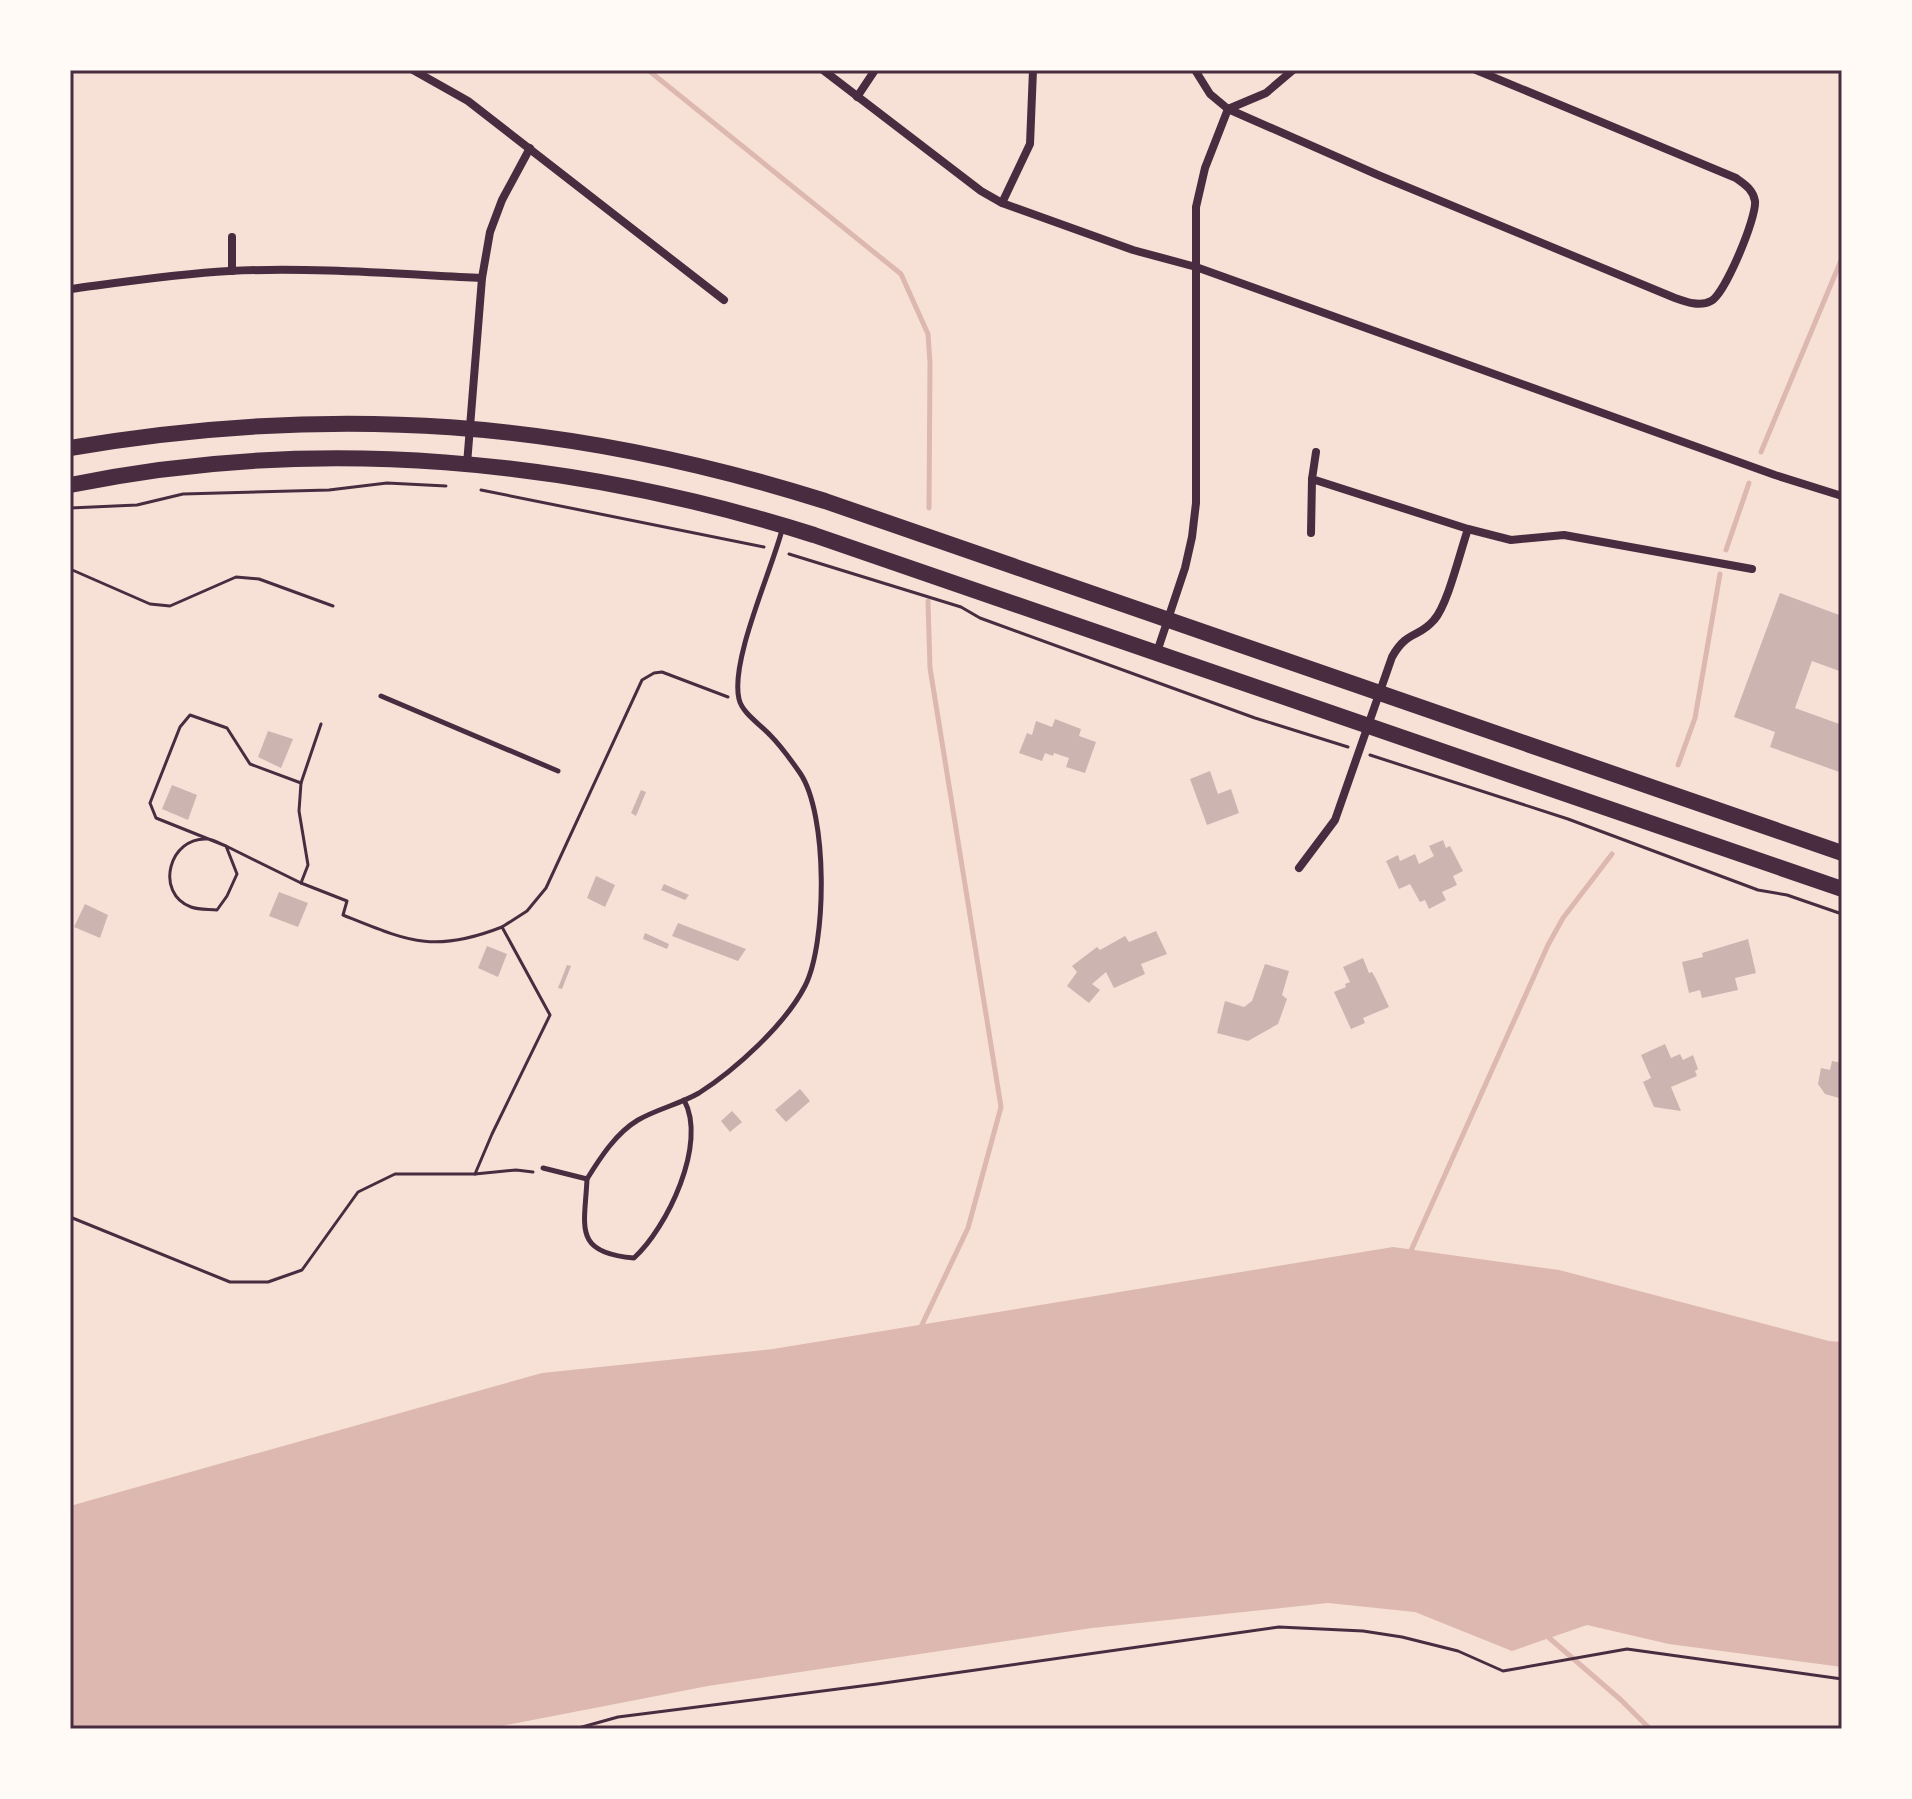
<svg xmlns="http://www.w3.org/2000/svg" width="1912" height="1799" font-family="Mulish,sans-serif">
<rect width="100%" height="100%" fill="#f7e1d7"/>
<path fill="#dcb8b0" d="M 1393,1247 L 1559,1270 L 1829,1341 L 1842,1342 L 1842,1667 L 1669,1644 L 1587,1625 L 1512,1651 L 1415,1612 L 1328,1603 L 1092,1628 L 708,1686 L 486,1729 L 70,1729 L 70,1506 L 542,1373 L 773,1349 Z"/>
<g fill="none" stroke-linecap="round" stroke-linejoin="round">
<g stroke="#dcb8b0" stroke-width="5">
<path d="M 648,70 L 901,274 L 928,334 L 930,363 L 929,508"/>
<path d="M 1761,452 L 1842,258"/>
<path d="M 1726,550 L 1749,483"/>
<path d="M 1678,765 L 1695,718 L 1720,574"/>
<path d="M 1409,1255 L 1548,945 L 1563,918 L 1612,854"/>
<path d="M 919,1331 L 968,1228 L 1001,1107 L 930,668 L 928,601"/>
<path d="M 1547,1636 L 1621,1700 L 1650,1729"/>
</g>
</g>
<g fill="#ccb4b1">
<path d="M 1780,593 L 1842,616 L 1842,672 L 1812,661 L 1795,708 L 1842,725 L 1842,773 L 1770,747 L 1775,732 L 1734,717 Z"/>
<path d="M 1055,719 L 1081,729 L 1079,736 L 1096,742 L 1085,773 L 1066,767 L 1069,758 L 1054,753 L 1053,756 L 1045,753 L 1042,761 L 1019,753 L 1027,733 L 1032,735 L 1036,721 L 1052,727 Z"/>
<path d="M 268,731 L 293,739 L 281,768 L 258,757 Z"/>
<path d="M 1210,771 L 1218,794 L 1231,789 L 1239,813 L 1207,825 L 1190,779 Z"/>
<path d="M 172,785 L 197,795 L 188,820 L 162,809 Z"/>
<path d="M 641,790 L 646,792 L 636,816 L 631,813 Z"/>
<path d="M 1443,840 L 1446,848 L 1450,846 L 1463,871 L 1453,876 L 1457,885 L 1442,892 L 1446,900 L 1429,909 L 1425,900 L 1420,902 L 1410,884 L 1399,889 L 1386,861 L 1398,855 L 1400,861 L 1415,854 L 1419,864 L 1434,856 L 1429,846 Z"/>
<path d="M 596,876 L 615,885 L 605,907 L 587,898 Z"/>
<path d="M 664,884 L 689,895 L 685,900 L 661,890 Z"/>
<path d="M 279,892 L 308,903 L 298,927 L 269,916 Z"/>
<path d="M 85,904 L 108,915 L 100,938 L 74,927 Z"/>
<path d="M 678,923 L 746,949 L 738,961 L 672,936 Z"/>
<path d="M 1156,931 L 1167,954 L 1141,964 L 1145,974 L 1114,988 L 1106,972 L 1092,984 L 1100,990 L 1089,1003 L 1067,986 L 1077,972 L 1072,966 L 1097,947 L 1100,950 L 1125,936 L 1129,942 Z"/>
<path d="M 645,933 L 669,944 L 667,949 L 643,939 Z"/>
<path d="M 1748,939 L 1756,973 L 1735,978 L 1738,990 L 1702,998 L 1700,990 L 1689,993 L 1682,962 L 1703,957 L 1702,953 Z"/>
<path d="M 487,946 L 507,954 L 498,977 L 478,968 Z"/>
<path d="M 1363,958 L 1369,973 L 1372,972 L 1376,979 L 1389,1007 L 1363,1018 L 1365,1023 L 1351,1029 L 1334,992 L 1346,987 L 1345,984 L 1350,982 L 1343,967 Z"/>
<path d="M 1265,964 L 1289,971 L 1282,995 L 1287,999 L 1278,1024 L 1248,1041 L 1217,1033 L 1225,1001 L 1244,1007 L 1252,1001 Z"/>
<path d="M 567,965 L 571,966 L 562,989 L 558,988 Z"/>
<path d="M 1665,1044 L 1671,1058 L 1680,1054 L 1683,1060 L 1693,1055 L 1698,1069 L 1695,1071 L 1697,1076 L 1671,1087 L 1681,1111 L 1654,1107 L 1643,1082 L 1651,1078 L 1641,1055 Z"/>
<path d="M 1832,1061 L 1842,1063 L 1842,1096 L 1839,1098 L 1825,1094 L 1818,1084 L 1821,1068 L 1830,1070 Z"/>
<path d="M 800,1089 L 810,1101 L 786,1122 L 775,1110 Z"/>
<path d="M 732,1111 L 742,1122 L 730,1132 L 721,1121 Z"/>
</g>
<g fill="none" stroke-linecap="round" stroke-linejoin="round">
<g stroke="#4a2c40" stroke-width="3">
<path d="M 481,490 L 764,547"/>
<path d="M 70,508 L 137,505 L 183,494 L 329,490 L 387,483 L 446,486"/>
<path d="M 789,554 L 961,607 L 980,618 L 1255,718 L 1348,747"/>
<path d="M 70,569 L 150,604 L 170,606 L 236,577 L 259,579 L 333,606"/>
<path d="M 321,724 L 301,783 L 299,811 L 308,865 L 301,883 L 347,901 L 343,915 C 408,941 433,954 502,927 L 550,1015 L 492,1134 L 475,1174 L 516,1170 L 533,1172"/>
<path d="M 1370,755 L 1568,819 L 1758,890 L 1787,895 L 1842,914"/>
<path d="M 301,783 L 250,764 L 227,728 L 190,715 L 180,727 L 150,803 L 156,818 L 226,846 C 221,844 214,840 208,839 C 169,836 154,893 191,907 C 199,910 209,909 217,910 L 227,896 L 237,874 L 226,846 L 301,883"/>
<path d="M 502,927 L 527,911 L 546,888 L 642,680 L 654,673 L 662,672 L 728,697"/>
<path d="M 70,1217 L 230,1282 L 268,1282 L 302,1270 L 358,1192 L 395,1174 L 475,1174"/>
<path d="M 575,1729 L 618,1717 L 877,1684 L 1279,1627 L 1363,1631 L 1402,1637 L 1458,1651 L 1503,1671 L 1627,1649 L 1842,1679"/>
</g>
<g stroke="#4a2c40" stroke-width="5">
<path d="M 381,696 L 558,771"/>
<path d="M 543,1168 L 587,1179 C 600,1158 616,1133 638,1120 C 657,1109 680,1104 699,1093 C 735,1070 785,1025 805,986 C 827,943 828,814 800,773 C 791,760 781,746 770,735 C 761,725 742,713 739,699 C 730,661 771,572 782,530"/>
<path d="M 587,1179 C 585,1226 572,1253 634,1258 C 667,1228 708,1143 684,1100"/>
</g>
<g stroke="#4a2c40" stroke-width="8">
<path d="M 413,70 L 468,101 L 724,300"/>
<path d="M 823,70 L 981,191 L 1002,203 L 1133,250 L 1196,267 L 1775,475 L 1842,496"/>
<path d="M 857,97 L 875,70"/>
<path d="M 1228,109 L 1378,175 L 1675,298 C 1686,302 1700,307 1711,301 C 1725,294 1757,217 1755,201 C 1753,189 1744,184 1736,178 L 1476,70"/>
<path d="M 1228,109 L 1266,93 L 1293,70"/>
<path d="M 1002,203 L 1030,144 L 1033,70"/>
<path d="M 232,237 L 232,271"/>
<path d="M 70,289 C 123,282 176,274 229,271 C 313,267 398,274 482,278"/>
<path d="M 467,464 L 482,278 L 490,232 L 502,200 L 530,148"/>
<path d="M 1468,529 L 1511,540 L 1564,535 L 1752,569"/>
<path d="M 1311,533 L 1312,479"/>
<path d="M 1157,652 L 1185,568 L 1192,537 L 1196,503 L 1196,207 L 1205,168 L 1228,109 L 1210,94 L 1195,70"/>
<path d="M 1299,868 L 1335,820 L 1392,657 C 1407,630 1419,638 1434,620 C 1448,604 1460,552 1468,529 L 1312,479 L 1316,452"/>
</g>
<g stroke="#4a2c40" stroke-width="16">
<path d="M 70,448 C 335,403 568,420 825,501 L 1842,853"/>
<path d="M 70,485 C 318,434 574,459 814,535 L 1842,889"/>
</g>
</g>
<rect width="1912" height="1799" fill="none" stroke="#fffaf5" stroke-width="144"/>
<rect x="72" y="72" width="1768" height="1655" fill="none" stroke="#4a2c40" stroke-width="3"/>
</svg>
